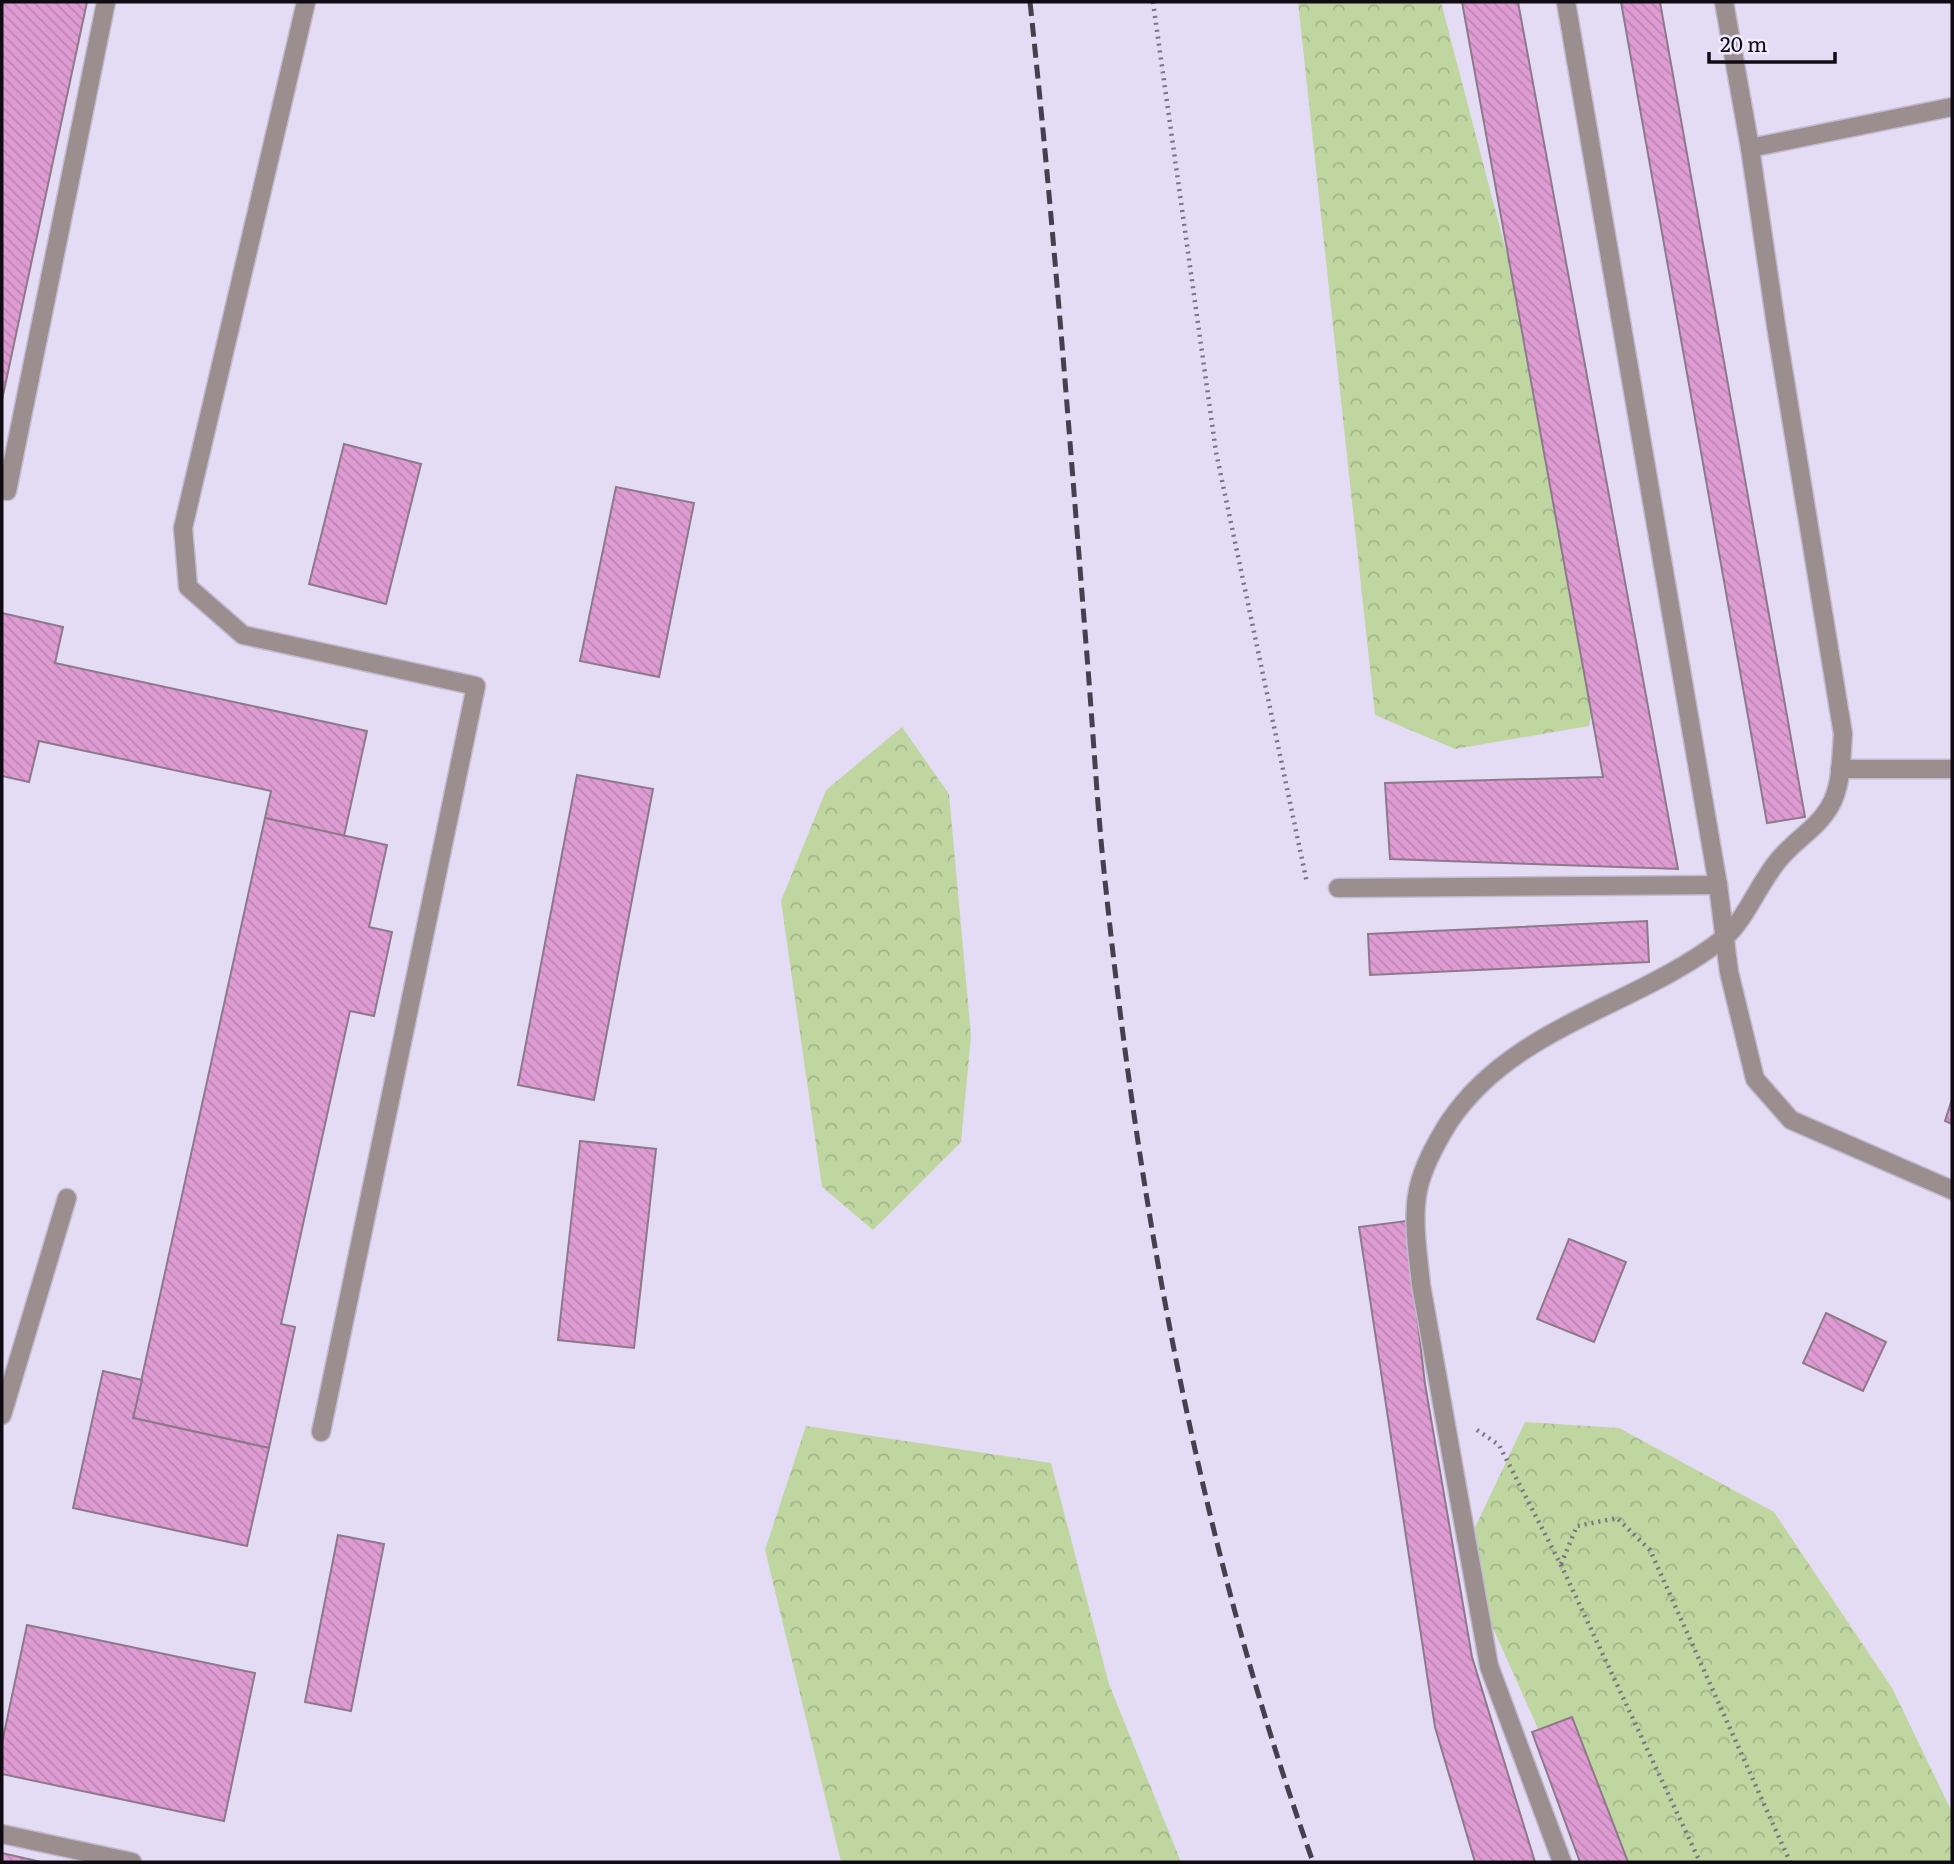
<svg xmlns="http://www.w3.org/2000/svg" width="1954" height="1864" font-family="Literata,serif">
<defs>
<pattern id="forest-crowns" width="20" height="18" patternUnits="userSpaceOnUse" patternTransform="scale(1.75)"><rect width="20" height="18" fill="#bfd6a1"/><path d="M2 6a3 3 0 1 1 6 0M12 15a3 3 0 1 1 6 0" fill="none" stroke="#a3b68a"/></pattern>
<pattern id="building-back-hatch" width="6" height="6" patternUnits="userSpaceOnUse" patternTransform="scale(1.75)"><rect width="6" height="6" fill="#de9cd3"/><path d="M-1 5l2 2M0 0l6 6M5-1l2 2" fill="none" stroke="#bd85b4"/></pattern>
</defs>
<rect width="100%" height="100%" fill="#e4dcf4"/>
<g fill="url(#forest-crowns)">
<path d="M 1298,2 L 1441,2 L 1608,642 L 1589,726 L 1455,749 L 1375,715 Z"/>
<path d="M 902,727 L 949,794 L 971,1036 L 961,1142 L 873,1230 L 822,1187 L 781,901 L 826,790 Z"/>
<path d="M 1525,1422 L 1619,1428 L 1774,1512 L 1892,1688 L 1952,1812 L 1951,1862 L 1598,1862 L 1461,1557 Z"/>
<path d="M 806,1426 L 1051,1463 L 1109,1684 L 1181,1862 L 841,1862 L 765,1550 Z"/>
</g>
<g fill="url(#building-back-hatch)" stroke="#8e798a" stroke-width="2">
<path d="M 2,2 L 87,2 L 2,400 Z"/>
<path d="M 1462,2 L 1518,2 L 1678,869 L 1390,859 L 1385,783 L 1603,777 Z"/>
<path d="M 1621,2 L 1660,2 L 1805,817 L 1767,823 Z"/>
<path d="M 344,444 L 421,464 L 386,604 L 309,584 Z"/>
<path d="M 616,487 L 694,503 L 659,677 L 580,661 Z"/>
<path d="M 2,613 L 63,627 L 55,663 L 367,731 L 344,836 L 265,818 L 271,791 L 39,741 L 29,782 L 2,776 Z"/>
<path d="M 577,775 L 653,789 L 594,1100 L 518,1085 Z"/>
<path d="M 265,818 L 387,845 L 369,927 L 392,932 L 374,1016 L 350,1011 L 281,1324 L 295,1327 L 269,1448 L 133,1418 Z"/>
<path d="M 1647,921 L 1649,962 L 1370,975 L 1368,934 Z"/>
<path d="M 1952,1099 L 1952,1124 L 1945,1121 Z"/>
<path d="M 580,1141 L 656,1149 L 634,1348 L 558,1340 Z"/>
<path d="M 1406,1221 L 1425,1384 L 1472,1657 L 1535,1862 L 1475,1862 L 1435,1727 L 1359,1227 Z"/>
<path d="M 1569,1239 L 1626,1262 L 1594,1342 L 1537,1319 Z"/>
<path d="M 1826,1313 L 1886,1342 L 1863,1391 L 1803,1363 Z"/>
<path d="M 103,1371 L 142,1380 L 133,1418 L 269,1448 L 247,1546 L 73,1508 Z"/>
<path d="M 338,1535 L 384,1544 L 351,1711 L 305,1702 Z"/>
<path d="M 27,1625 L 255,1673 L 224,1821 L 2,1774 L 2,1743 Z"/>
<path d="M 1572,1717 L 1628,1862 L 1580,1862 L 1532,1732 Z"/>
<path d="M 2,1853 L 41,1862 L 2,1862 Z"/>
</g>
<g fill="none" stroke-linecap="round" stroke-linejoin="round">
<defs>
<g id="minor">
<path d="M 306,2 L 183,528 L 188,587 L 243,635 L 476,686 L 321,1432"/>
<path d="M 1566,2 L 1718,885 L 1729,972 L 1755,1079 L 1791,1120 L 1952,1190"/>
<path d="M 1750,148 L 1952,107"/>
<path d="M 2,490 L 7,491 L 106,2"/>
<path d="M 1840,769 L 1952,769"/>
<path d="M 1338,888 L 1718,885"/>
<path d="M 2,1415 L 67,1198"/>
<path d="M 2,1834 L 132,1862"/>
<path d="M 1562,1862 L 1489,1666 L 1421,1285 C 1418,1254 1412,1220 1418,1190 C 1423,1166 1436,1143 1449,1122 C 1514,1025 1636,1007 1724,938 C 1746,920 1761,878 1782,856 C 1797,839 1819,826 1830,806 C 1842,786 1841,756 1843,734 L 1777,332 L 1750,148 L 1724,2"/>
</g>
</defs>
<use href="#minor" stroke="#c2bbd0" stroke-width="21"/>
<g stroke="#797383" stroke-width="4.5" stroke-dasharray="2 5" stroke-linecap="butt">
<path d="M 1153,2 L 1216,452 L 1307,883"/>
<path d="M 1477,1430 L 1499,1445 L 1561,1565 L 1700,1862"/>
<path d="M 1561,1564 L 1577,1526 L 1617,1518 L 1650,1550 L 1790,1862"/>
</g>
<use href="#minor" stroke="#9b8e8f" stroke-width="18"/>
<path stroke="#45404d" stroke-width="5" stroke-dasharray="14 7" stroke-linecap="butt" d="M 1030,2 C 1053,216 1069,430 1086,644 C 1093,726 1097,809 1106,890 C 1141,1221 1201,1548 1313,1862"/>
</g>
<rect width="1954" height="1864" fill="none" stroke="#0e0b13" stroke-width="7"/>
<path d="M1709 52v10h126v-10" fill="none" stroke="#0e0b13" stroke-width="3.5"/>
<text x="1720" y="52" font-size="21" fill="#0e0b13" stroke="#f0eafe" stroke-width="5" paint-order="stroke">20 m</text>
</svg>
